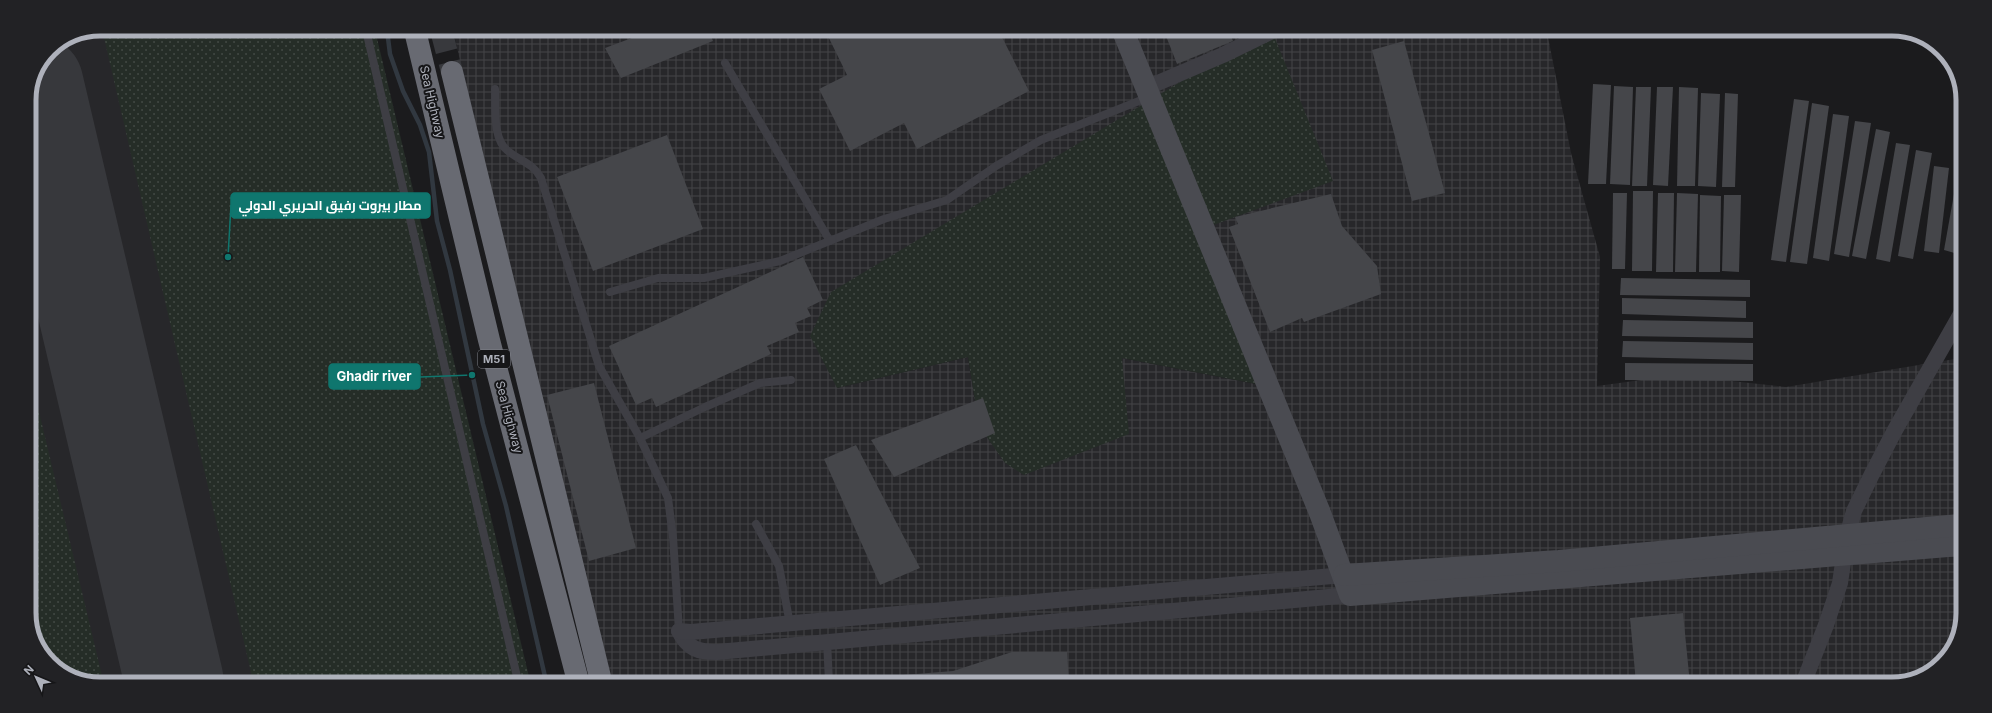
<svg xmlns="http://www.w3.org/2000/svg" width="1992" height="713" font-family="Inter,Cairo,sans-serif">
<defs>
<pattern id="industrial-grid" width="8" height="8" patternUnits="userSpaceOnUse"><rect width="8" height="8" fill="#27272a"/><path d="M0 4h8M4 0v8" fill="none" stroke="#444447"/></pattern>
<pattern id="grass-dots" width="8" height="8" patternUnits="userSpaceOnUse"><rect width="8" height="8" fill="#252d27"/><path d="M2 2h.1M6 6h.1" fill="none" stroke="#424944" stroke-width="1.8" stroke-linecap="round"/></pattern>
</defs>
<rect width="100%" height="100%" fill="#1b1b1d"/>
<path fill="#27272a" d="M 100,29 L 373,30 L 526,681 L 77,680 L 44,656 L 29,618 L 29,96 L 50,50 L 73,34 Z"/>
<path fill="url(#industrial-grid)" d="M 453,30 L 1265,31 L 837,388 L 968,357 L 979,426 L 1122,358 L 1271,387 L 1208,226 L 1272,31 L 1547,32 L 1571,153 L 1600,257 L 1597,386 L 1656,378 L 1713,379 L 1786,387 L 1961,358 L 1959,636 L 1935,669 L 1892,684 L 603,681 Z"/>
<g fill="url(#grass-dots)">
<path d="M 102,29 L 375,30 L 530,681 L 253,681 Z"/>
<path d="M 1265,31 L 1272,31 L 1333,181 L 1208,227 L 1272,387 L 1122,358 L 1129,434 L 1024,475 L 1005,463 L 979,426 L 968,357 L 837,388 L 810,336 L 831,292 Z"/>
<path d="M 29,370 L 103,680 L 77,680 L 44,656 L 29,618 Z"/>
</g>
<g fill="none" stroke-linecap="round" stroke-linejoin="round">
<path stroke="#313840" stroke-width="4.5" d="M 387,30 L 390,54 L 403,91 L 420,125 L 429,152 L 437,221 L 450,270 L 483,424 L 506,506 L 546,681"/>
<path stroke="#37383c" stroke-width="99" d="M 34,84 L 174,680"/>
</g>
<g fill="#45464a">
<path d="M 653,30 L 709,30 L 713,41 L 621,78 L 605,48 Z"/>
<path d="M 825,30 L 999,31 L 1029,91 L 917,149 L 904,123 L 850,151 L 819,89 L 847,75 Z"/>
<path d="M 1164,31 L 1229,31 L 1233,41 L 1177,64 Z"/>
<path d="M 1404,41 L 1445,193 L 1412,201 L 1372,50 Z"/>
<path d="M 1593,84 L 1611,85 L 1606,184 L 1588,184 Z"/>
<path d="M 1614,86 L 1633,87 L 1630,185 L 1610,184 Z"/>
<path d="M 1636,87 L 1651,87 L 1647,186 L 1632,186 Z"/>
<path d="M 1657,87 L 1673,87 L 1668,186 L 1653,185 Z"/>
<path d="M 1679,87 L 1698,88 L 1695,186 L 1677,186 Z"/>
<path d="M 1701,93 L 1720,94 L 1716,187 L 1698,186 Z"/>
<path d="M 1725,93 L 1738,94 L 1735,187 L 1722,187 Z"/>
<path d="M 1794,99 L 1809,101 L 1786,262 L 1771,260 Z"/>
<path d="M 1812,103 L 1829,106 L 1807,264 L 1790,262 Z"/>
<path d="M 1833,114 L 1849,116 L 1829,261 L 1813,258 Z"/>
<path d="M 1855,121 L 1871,123 L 1849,257 L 1834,254 Z"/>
<path d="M 1876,129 L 1890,132 L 1866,259 L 1852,256 Z"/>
<path d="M 667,135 L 703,229 L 593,271 L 557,177 Z"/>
<path d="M 1896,143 L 1910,145 L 1890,262 L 1876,259 Z"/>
<path d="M 1916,150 L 1932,153 L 1913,259 L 1898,256 Z"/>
<path d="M 1934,166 L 1949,168 L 1939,253 L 1924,251 Z"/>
<path d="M 1957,177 L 1962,178 L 1962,230 L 1958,254 L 1944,250 Z"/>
<path d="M 1633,191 L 1653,191 L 1652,271 L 1632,271 Z"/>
<path d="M 1613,193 L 1627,193 L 1625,269 L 1612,269 Z"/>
<path d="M 1658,193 L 1674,193 L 1673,272 L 1656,272 Z"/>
<path d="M 1677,193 L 1698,194 L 1696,272 L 1675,272 Z"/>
<path d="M 1331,194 L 1342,226 L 1377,266 L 1381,294 L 1304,322 L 1302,318 L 1270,332 L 1229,227 L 1238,224 L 1235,217 Z"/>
<path d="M 1700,195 L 1721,196 L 1720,272 L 1699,272 Z"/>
<path d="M 1724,195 L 1741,195 L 1739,272 L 1722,271 Z"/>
<path d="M 803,257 L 823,300 L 807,308 L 811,316 L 795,323 L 799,332 L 767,346 L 771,354 L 656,407 L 652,398 L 636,405 L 609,346 Z"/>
<path d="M 1621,278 L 1750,280 L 1750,297 L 1620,295 Z"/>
<path d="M 1622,298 L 1746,301 L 1746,318 L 1622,314 Z"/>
<path d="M 1623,320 L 1753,322 L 1753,338 L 1622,336 Z"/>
<path d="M 1623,341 L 1753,343 L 1753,360 L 1622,357 Z"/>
<path d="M 1625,363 L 1753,364 L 1753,381 L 1625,380 Z"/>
<path d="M 594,383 L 636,548 L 589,561 L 547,395 Z"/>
<path d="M 983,398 L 995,433 L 894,477 L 871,440 Z"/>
<path d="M 856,445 L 920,568 L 880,585 L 824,459 Z"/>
<path d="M 1683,613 L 1690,684 L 1636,683 L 1630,618 Z"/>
<path d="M 1012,652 L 1067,652 L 1069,682 L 853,682 L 853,679 L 953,671 Z"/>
</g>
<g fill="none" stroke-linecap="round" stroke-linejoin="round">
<path stroke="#38393d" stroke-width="22" stroke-dasharray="22 11" stroke-linecap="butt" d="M 441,30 L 452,72"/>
<g stroke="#3e3e44" stroke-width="8">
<path d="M 366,30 L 518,681"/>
<path d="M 725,63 L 830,241"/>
<path d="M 495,89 C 496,108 492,139 508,151 C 520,161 533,163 541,178 L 599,366 L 640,438 L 668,498 L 673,537 L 679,631"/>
<path d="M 610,292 L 658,278 L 704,278 L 780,261 L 884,219 L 947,200 L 996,166 L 1041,140 L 1149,97"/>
<path d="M 640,438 L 705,407 L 760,383 L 791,380"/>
<path d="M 756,524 L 779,566 L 790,624"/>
<path d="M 827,641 L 829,682"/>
</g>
<g stroke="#3e3e44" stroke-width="16">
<path d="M 1146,88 L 1223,55 L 1272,31"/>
<path d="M 679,631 C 688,649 698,652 717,652 L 1350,595"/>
<path d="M 679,631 L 691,632 L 1344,575"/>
<path d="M 1803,684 L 1826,625 L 1840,583 L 1847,536 L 1854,511 L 1872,474 L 1895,430 L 1961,314"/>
</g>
<g stroke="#4a4b51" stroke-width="22">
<path d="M 1123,31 L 1320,513 L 1350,595 L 1960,545"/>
<path d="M 1344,575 L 1559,561 L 1960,525"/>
</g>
<g stroke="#686a72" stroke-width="22">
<path d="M 416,35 L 489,340 L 578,681"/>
<path d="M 452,72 L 601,681"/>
</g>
</g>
<g text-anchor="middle" stroke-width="4" stroke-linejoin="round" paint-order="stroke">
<rect fill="#161618" stroke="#80828a" stroke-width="1" x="478" y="350" width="32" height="18" rx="3"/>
<g font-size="11" font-weight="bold" fill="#aeb1bb">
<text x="494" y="363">M51</text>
</g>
<g font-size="12" fill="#aeb1bb" stroke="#161618">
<text transform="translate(432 102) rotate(77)" y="4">Sea Highway</text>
<text transform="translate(509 417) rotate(75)" y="4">Sea Highway</text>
</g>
</g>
<path d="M0 0H1992V713H0ZM100 36H1892A64 64 0 0 1 1956 100V613A64 64 0 0 1 1892 677H100A64 64 0 0 1 36 613V100A64 64 0 0 1 100 36Z" fill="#222225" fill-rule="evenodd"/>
<path fill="none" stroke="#aeb1bb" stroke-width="5" d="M100 36H1892A64 64 0 0 1 1956 100V613A64 64 0 0 1 1892 677H100A64 64 0 0 1 36 613V100A64 64 0 0 1 100 36Z"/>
<path fill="none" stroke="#0f766e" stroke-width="1.5" d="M228 257L231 205M472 375L420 377"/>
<g fill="#0f766e" stroke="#161618" stroke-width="1.5">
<circle cx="228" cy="257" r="4"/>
<circle cx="472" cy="375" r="4"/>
</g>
<g fill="#0f766e" stroke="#0f766e" stroke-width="1.5">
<rect x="231" y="193" width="199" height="25" rx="4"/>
<rect x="329" y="364" width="91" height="25" rx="4"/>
</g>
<g font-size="13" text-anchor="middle" font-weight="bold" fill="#fff">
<text x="330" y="210">مطار بيروت رفيق الحريري الدولي</text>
<text x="374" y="381">Ghadir river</text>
</g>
<g transform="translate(36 677) rotate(314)" stroke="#161618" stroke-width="3" paint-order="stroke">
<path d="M0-3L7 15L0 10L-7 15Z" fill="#aeb1bb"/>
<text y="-6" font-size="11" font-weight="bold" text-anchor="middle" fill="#aeb1bb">N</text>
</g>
</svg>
